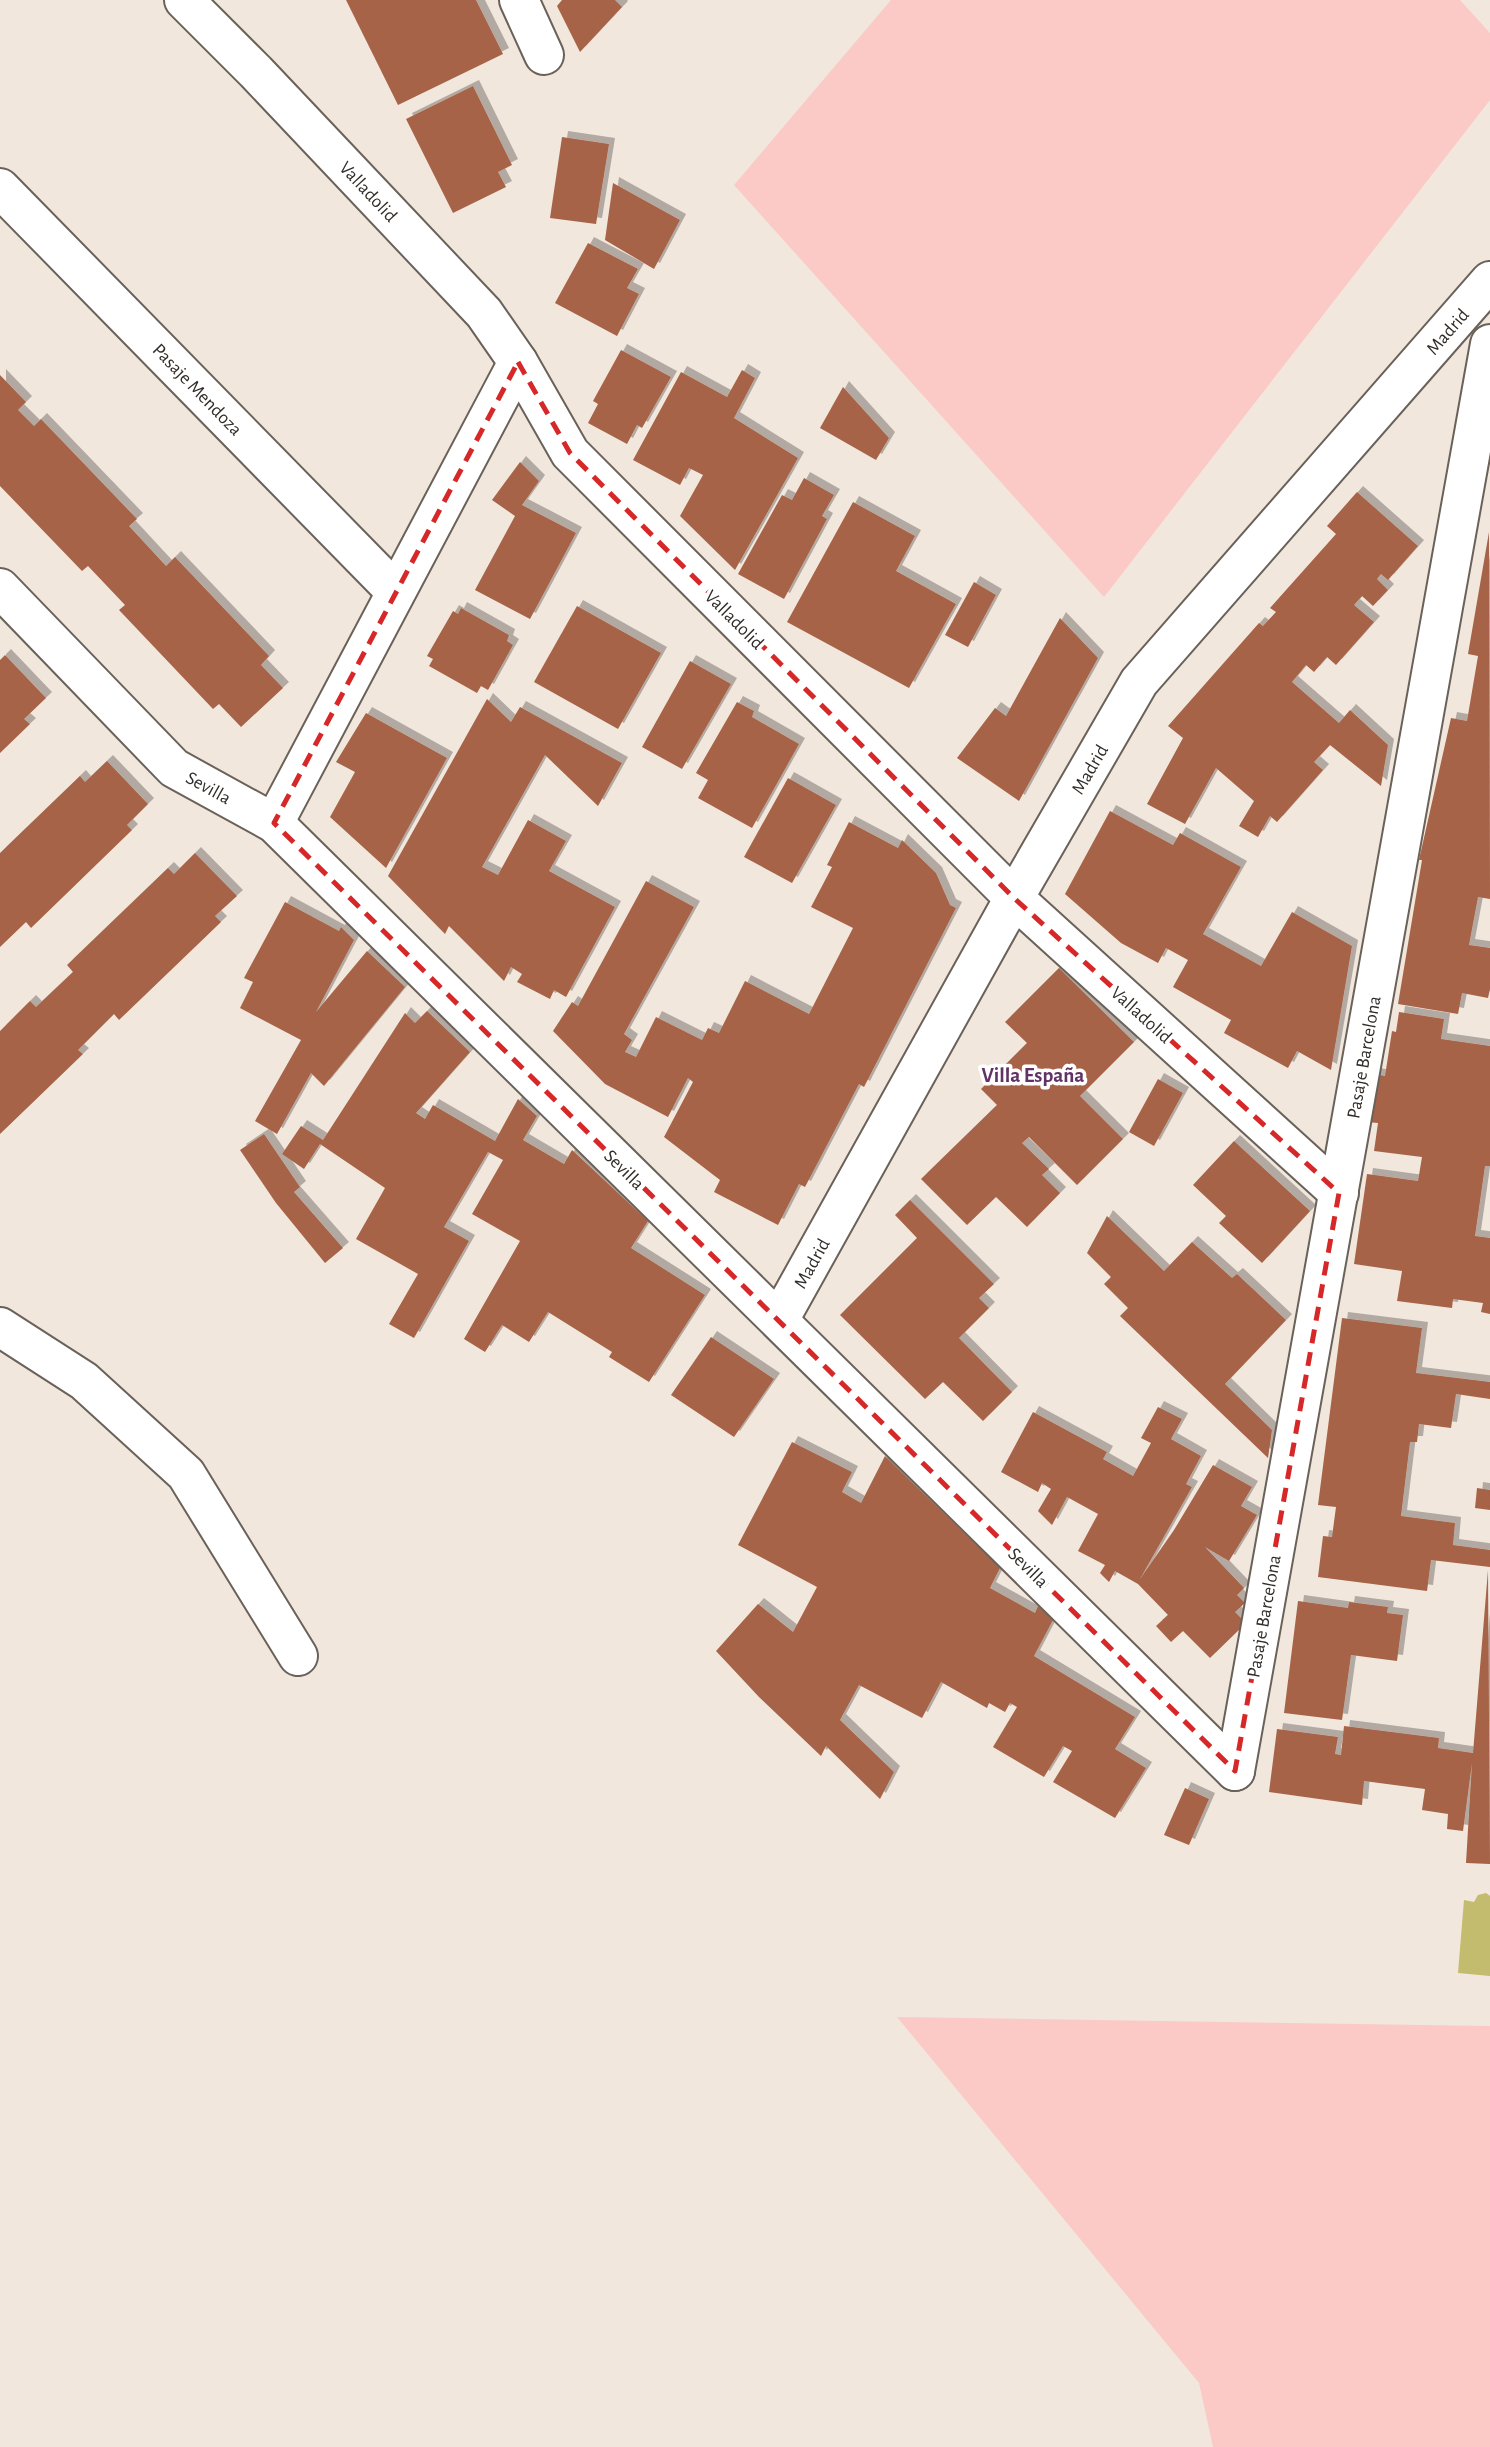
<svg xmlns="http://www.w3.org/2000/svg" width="1490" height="2447" font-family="'Alegreya Sans',sans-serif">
<defs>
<filter id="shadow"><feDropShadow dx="6" dy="-6" stdDeviation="0" flood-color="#0004"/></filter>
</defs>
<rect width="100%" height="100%" fill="#f1e7dd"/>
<g fill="#fbcac6">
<path d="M 891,0 L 1460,0 L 1490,33 L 1490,100 L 1104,597 L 734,185 Z"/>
<path d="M 897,2017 L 1490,2026 L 1490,2447 L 1213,2447 L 1199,2383 Z"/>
</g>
<path fill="#c3bb6e" d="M 1486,1893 L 1490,1896 L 1490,1976 L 1458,1973 L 1464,1900 L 1474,1902 L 1478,1895 Z"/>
<g fill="#a76346" filter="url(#shadow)">
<path d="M 346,0 L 476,0 L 503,54 L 398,105 Z"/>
<path d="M 562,0 L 615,0 L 622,7 L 580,52 L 557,6 Z"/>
<path d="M 473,86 L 512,165 L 498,172 L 506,187 L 453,213 L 406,119 Z"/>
<path d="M 562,137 L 609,144 L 596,224 L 550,218 Z"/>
<path d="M 613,183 L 680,220 L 654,269 L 605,240 Z"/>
<path d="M 588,243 L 638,269 L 627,288 L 639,294 L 617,336 L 555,303 Z"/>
<path d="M 621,350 L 671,377 L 642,428 L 637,425 L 627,444 L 588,423 L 598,404 L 593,401 Z"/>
<path d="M 742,370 L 755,378 L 734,418 L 798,458 L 735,570 L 680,516 L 703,475 L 689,468 L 680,485 L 633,460 L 681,372 L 727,397 Z"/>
<path d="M 0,375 L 26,402 L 18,410 L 34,426 L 41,419 L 137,519 L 129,526 L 166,566 L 175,557 L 269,656 L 261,665 L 283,688 L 241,727 L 219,704 L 213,709 L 119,610 L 125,605 L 88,566 L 82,571 L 0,486 Z"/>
<path d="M 843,387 L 889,438 L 876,460 L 820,428 Z"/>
<path d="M 520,462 L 539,481 L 522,505 L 576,533 L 530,619 L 475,590 L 515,516 L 492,500 Z"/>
<path d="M 804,478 L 834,495 L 822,516 L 827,519 L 784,599 L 738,574 L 782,495 L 792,500 Z"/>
<path d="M 1357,492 L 1418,546 L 1388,580 L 1381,574 L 1377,579 L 1388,590 L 1373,606 L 1362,596 L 1354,605 L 1374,622 L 1336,665 L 1327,657 L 1314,672 L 1306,665 L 1292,682 L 1339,723 L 1350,710 L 1388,745 L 1381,786 L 1330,745 L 1314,762 L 1323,770 L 1277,822 L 1270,816 L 1258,837 L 1239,826 L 1254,801 L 1216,768 L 1185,824 L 1147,804 L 1183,738 L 1168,726 L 1259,623 L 1263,626 L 1276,612 L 1270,608 L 1336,534 L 1327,526 Z"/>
<path d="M 853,502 L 915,536 L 896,571 L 956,604 L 909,688 L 787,622 Z"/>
<path d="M 1489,532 L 1490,899 L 1478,897 L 1469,945 L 1490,948 L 1490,989 L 1488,998 L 1462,993 L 1458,1014 L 1398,1004 L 1422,860 L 1419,860 L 1451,718 L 1467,721 L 1478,656 L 1468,654 Z"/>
<path d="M 974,582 L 996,595 L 968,647 L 945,635 Z"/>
<path d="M 577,606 L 661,653 L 618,729 L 534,682 Z"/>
<path d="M 461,608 L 509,635 L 507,641 L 513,645 L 488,690 L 481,686 L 477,693 L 429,666 L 433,659 L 427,656 L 453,611 L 458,614 Z"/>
<path d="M 1060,618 L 1098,658 L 1019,801 L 957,758 L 995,708 L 1006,716 Z"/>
<path d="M 5,655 L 46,698 L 24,719 L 30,724 L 0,753 L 0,660 Z"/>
<path d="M 690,661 L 731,684 L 682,769 L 642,747 Z"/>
<path d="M 487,699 L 511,722 L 520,707 L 622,763 L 598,806 L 545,755 L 482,867 L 498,875 L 528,820 L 566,841 L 549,871 L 615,907 L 566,997 L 554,990 L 550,999 L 517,982 L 522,974 L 511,967 L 504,981 L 449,926 L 445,934 L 388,876 Z"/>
<path d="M 737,702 L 754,711 L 752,717 L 799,744 L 752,828 L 698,798 L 708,780 L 696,773 Z"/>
<path d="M 366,713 L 447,758 L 386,868 L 330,817 L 355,772 L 336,762 Z"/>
<path d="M 107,761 L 148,804 L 127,825 L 132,830 L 31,928 L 26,922 L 0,947 L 0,853 L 80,776 L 85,782 Z"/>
<path d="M 788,778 L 836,805 L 792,883 L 744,857 Z"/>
<path d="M 1110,811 L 1173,845 L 1180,833 L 1241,867 L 1203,934 L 1261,966 L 1292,912 L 1352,946 L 1331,1070 L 1297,1051 L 1288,1068 L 1224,1033 L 1231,1020 L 1173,987 L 1188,960 L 1166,948 L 1158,963 L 1121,943 L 1065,894 Z"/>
<path d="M 849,822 L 898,848 L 902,840 L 936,873 L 950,905 L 956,908 L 864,1087 L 859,1084 L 805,1187 L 799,1184 L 778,1225 L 714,1192 L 720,1180 L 664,1137 L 693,1082 L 688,1078 L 668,1117 L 605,1084 L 553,1031 L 572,1002 L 578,1006 L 646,881 L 694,907 L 624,1034 L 632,1040 L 625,1052 L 636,1057 L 656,1017 L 702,1040 L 708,1028 L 719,1033 L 745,981 L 809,1014 L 853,928 L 811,907 L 832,867 L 827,865 Z"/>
<path d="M 195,853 L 237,896 L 215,916 L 221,922 L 119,1020 L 114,1014 L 78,1050 L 83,1054 L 0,1134 L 0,1031 L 30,1001 L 36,1007 L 73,972 L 67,965 L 168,868 L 174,874 Z"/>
<path d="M 285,902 L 339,931 L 341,927 L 354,940 L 316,1012 L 367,951 L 405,987 L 324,1086 L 311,1073 L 277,1134 L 255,1121 L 301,1040 L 240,1008 L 253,982 L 244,978 Z"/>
<path d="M 1059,968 L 1134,1042 L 1080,1096 L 1123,1139 L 1077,1185 L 1029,1137 L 1022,1143 L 1049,1169 L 1042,1175 L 1060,1193 L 1027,1227 L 996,1197 L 967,1225 L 921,1179 L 997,1105 L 981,1089 L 1027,1043 L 1005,1022 Z"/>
<path d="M 427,1011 L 470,1052 L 416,1113 L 425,1119 L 433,1105 L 495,1141 L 518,1099 L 537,1116 L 523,1140 L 564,1164 L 572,1150 L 648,1221 L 631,1248 L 705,1295 L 649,1382 L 609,1357 L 612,1352 L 548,1312 L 529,1342 L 502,1325 L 485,1352 L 464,1339 L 520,1241 L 472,1214 L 503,1160 L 488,1152 L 444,1227 L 469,1241 L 414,1338 L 389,1324 L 418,1274 L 356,1239 L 385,1188 L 320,1144 L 304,1169 L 282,1154 L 301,1126 L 323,1140 L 405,1013 L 415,1023 Z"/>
<path d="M 1399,1012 L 1444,1019 L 1441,1039 L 1490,1046 L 1490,1166 L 1485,1166 L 1475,1236 L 1490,1238 L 1490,1314 L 1481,1312 L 1483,1303 L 1453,1299 L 1452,1308 L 1397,1301 L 1402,1271 L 1354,1264 L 1367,1174 L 1418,1181 L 1422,1157 L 1374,1151 L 1378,1123 L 1367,1122 L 1374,1074 L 1385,1076 L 1392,1031 L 1396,1032 Z"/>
<path d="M 1158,1079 L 1183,1093 L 1154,1146 L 1129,1132 Z"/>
<path d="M 264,1134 L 300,1187 L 294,1192 L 343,1248 L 325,1263 L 276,1203 L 240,1150 Z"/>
<path d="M 1234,1141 L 1310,1211 L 1262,1263 L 1219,1223 L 1226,1216 L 1193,1185 Z"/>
<path d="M 910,1200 L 994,1284 L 979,1298 L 989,1308 L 959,1338 L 1012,1392 L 983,1421 L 943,1382 L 925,1399 L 840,1315 L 917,1238 L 895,1215 Z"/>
<path d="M 1107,1216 L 1164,1271 L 1192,1242 L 1232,1278 L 1237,1274 L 1286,1320 L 1225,1384 L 1272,1430 L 1268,1458 L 1120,1316 L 1128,1308 L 1104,1284 L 1111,1277 L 1087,1253 Z"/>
<path d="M 1342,1318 L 1422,1328 L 1416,1373 L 1490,1382 L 1490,1399 L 1456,1394 L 1451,1428 L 1419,1424 L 1417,1442 L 1410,1442 L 1401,1516 L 1455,1523 L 1453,1545 L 1490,1550 L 1490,1567 L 1431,1560 L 1427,1591 L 1318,1577 L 1323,1536 L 1332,1537 L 1336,1507 L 1318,1505 Z"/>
<path d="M 711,1337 L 774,1379 L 734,1437 L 671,1395 Z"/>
<path d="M 1158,1407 L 1182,1419 L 1171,1439 L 1201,1456 L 1186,1484 L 1192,1487 L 1140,1579 L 1174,1530 L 1213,1465 L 1252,1487 L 1241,1506 L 1257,1515 L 1229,1561 L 1205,1547 L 1244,1588 L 1237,1595 L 1245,1603 L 1235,1612 L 1246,1623 L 1210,1658 L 1183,1631 L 1171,1642 L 1156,1626 L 1168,1615 L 1138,1584 L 1115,1571 L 1109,1582 L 1100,1573 L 1105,1565 L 1078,1551 L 1098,1514 L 1067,1497 L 1052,1525 L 1038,1511 L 1051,1489 L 1042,1483 L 1038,1492 L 1001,1472 L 1033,1412 L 1107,1452 L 1103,1459 L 1133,1476 L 1151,1443 L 1141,1438 Z"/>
<path d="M 792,1442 L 852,1472 L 842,1492 L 861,1503 L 885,1456 L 1000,1568 L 990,1588 L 1035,1613 L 1038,1606 L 1053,1620 L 1034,1656 L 1135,1717 L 1115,1749 L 1146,1768 L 1115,1818 L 1053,1782 L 1072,1751 L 1063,1746 L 1044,1777 L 993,1747 L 1017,1707 L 1010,1703 L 1005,1712 L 989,1703 L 987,1708 L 941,1682 L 922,1718 L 859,1685 L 840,1720 L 894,1772 L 880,1799 L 826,1746 L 821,1756 L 759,1697 L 716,1651 L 758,1604 L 793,1632 L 817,1587 L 738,1545 Z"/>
<path d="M 1477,1488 L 1490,1490 L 1490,1510 L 1475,1508 Z"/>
<path d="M 1488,1570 L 1490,1864 L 1466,1863 L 1472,1763 L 1463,1831 L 1447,1829 L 1448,1814 L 1422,1810 L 1425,1789 L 1364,1781 L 1362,1805 L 1269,1792 L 1277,1729 L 1338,1737 L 1335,1754 L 1341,1755 L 1344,1726 L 1439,1738 L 1438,1748 L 1473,1753 Z"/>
<path d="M 1298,1601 L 1348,1608 L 1349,1602 L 1388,1607 L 1387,1613 L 1403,1615 L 1397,1661 L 1351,1655 L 1342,1720 L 1284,1713 Z"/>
<path d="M 1185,1788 L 1209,1799 L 1189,1845 L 1164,1835 Z"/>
</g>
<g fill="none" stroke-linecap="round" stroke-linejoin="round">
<defs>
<g id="minor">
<path d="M 184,0 L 256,72 L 484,313 L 518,362 L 570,453 L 1014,898 L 1339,1193"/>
<path d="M 519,0 L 544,55"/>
<path d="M 0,188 L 395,591"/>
<path d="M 0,588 L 174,768 L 274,823 L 1235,1771"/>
<path d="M 274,823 L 518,362"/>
<path d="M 779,1320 L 1014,898 L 1139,682 L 1490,281"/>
<path d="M 0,1327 L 84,1381 L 186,1474 L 298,1656"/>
<path d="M 1235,1771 L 1490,344"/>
</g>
</defs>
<use href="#minor" stroke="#6a6159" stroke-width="42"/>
<use href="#minor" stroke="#fff" stroke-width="38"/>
</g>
<path fill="none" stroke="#d62828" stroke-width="5" stroke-dasharray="14 9" stroke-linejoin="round" d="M 518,362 L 570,453 L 1014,898 L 1339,1193 L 1235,1771 L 274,823 Z"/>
<g text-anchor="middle" stroke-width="7" stroke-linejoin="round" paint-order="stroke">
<g font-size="19" fill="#302c29" stroke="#fff">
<text transform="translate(369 191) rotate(47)" y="7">Valladolid</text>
<text transform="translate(1447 331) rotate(-49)" y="7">Madrid</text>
<text transform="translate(198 389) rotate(46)" y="7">Pasaje Mendoza</text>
<text transform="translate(735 619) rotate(45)" y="7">Valladolid</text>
<text transform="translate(1089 769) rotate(-60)" y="7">Madrid</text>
<text transform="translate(209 787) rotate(29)" y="7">Sevilla</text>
<text transform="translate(1142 1014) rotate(42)" y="7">Valladolid</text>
<text transform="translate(1363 1057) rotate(-80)" y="7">Pasaje Barcelona</text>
<text transform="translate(625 1169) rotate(45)" y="7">Sevilla</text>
<text transform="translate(811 1263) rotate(-61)" y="7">Madrid</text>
<text transform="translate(1029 1567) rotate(45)" y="7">Sevilla</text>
<text transform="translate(1263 1616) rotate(-80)" y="7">Pasaje Barcelona</text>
</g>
<g font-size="21" font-weight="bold" fill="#613265" stroke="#fff">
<text x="1033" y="1082">Villa España</text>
</g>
</g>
</svg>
